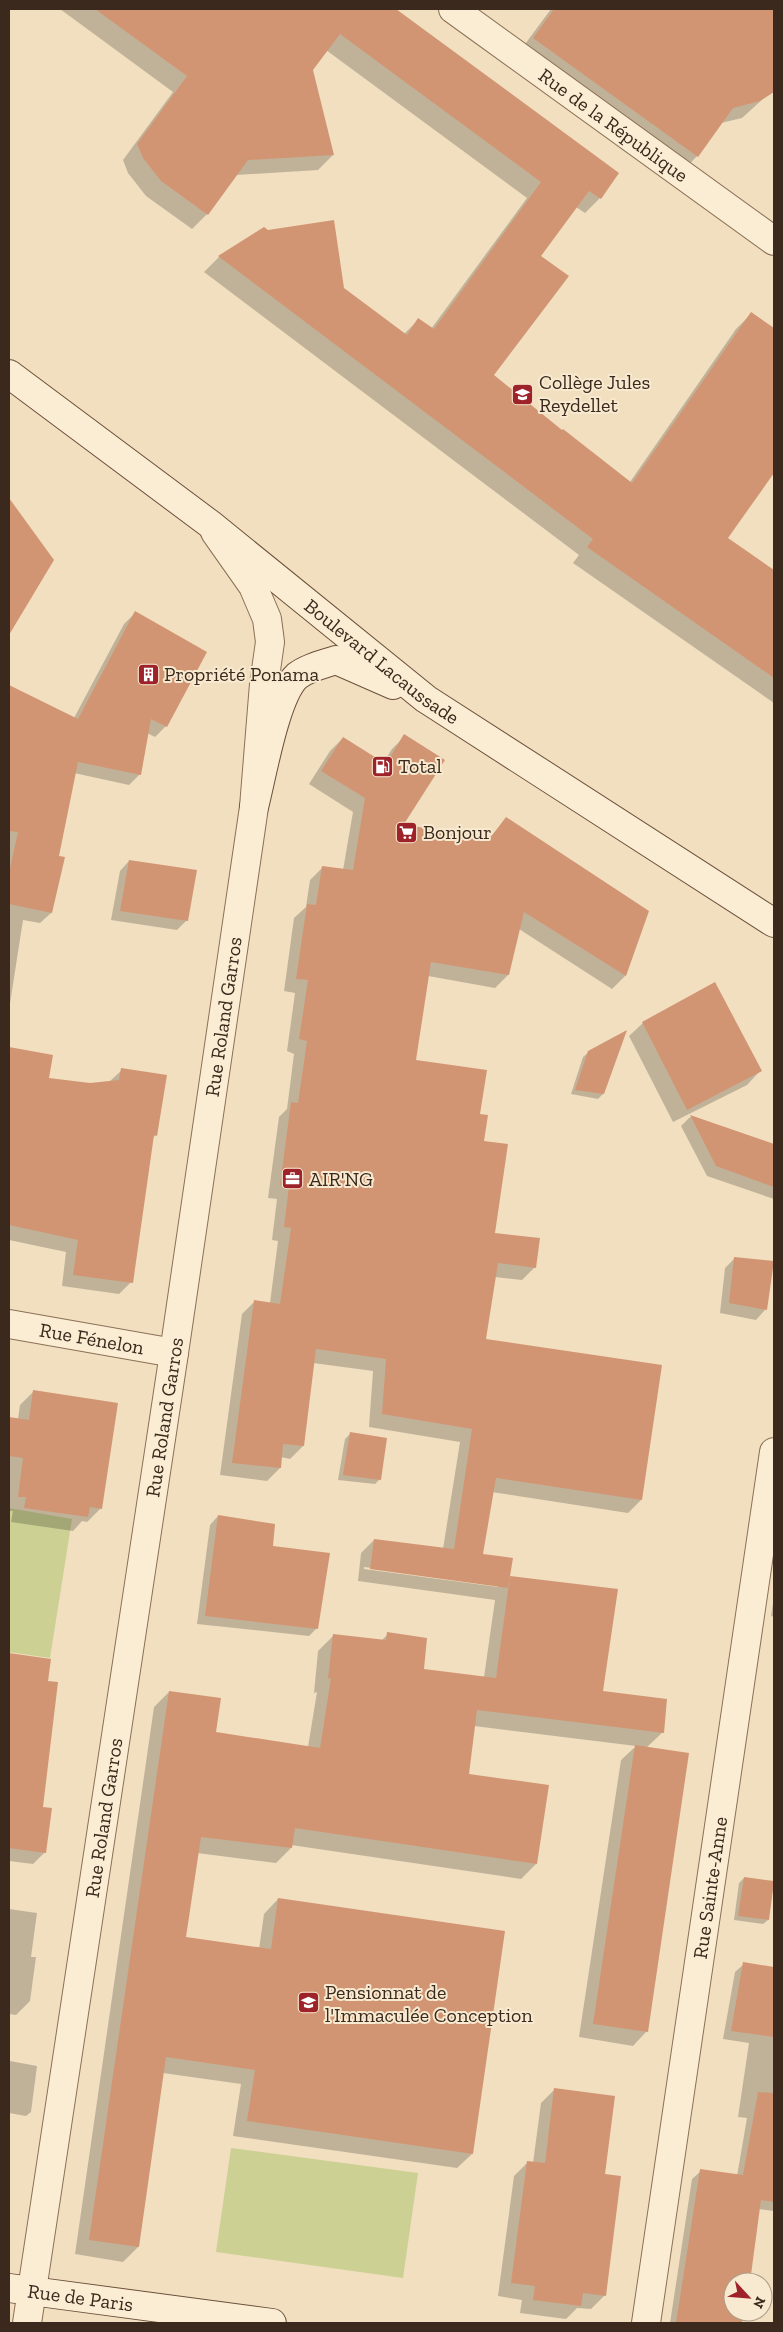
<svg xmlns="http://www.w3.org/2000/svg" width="783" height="2332" font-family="'Zilla Slab',serif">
<rect width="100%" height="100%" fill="#f1dfc0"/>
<g fill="#ccd093">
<path d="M 9,1508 L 72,1519 L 50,1658 L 9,1652 Z"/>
<path d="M 231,2148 L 418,2173 L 403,2278 L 216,2252 Z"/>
</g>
<g fill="#0003" fill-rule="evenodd">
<path d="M 60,9 L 394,9 L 617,173 L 600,198 L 585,213 L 576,207 L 540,257 L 493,375 L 562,432 L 630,482 L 736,329 L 751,314 L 774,329 L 774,470 L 726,538 L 774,572 L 774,703 L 573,563 L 579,555 L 204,272 L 219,257 L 264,229 L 404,334 L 418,320 L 431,329 L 527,198 L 326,50 L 312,70 L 333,155 L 318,170 L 236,175 L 207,214 L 192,229 L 146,196 L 128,173 L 123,160 L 173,92 Z"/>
<path d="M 551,9 L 774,9 L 774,89 L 742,118 L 721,123 L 697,156 L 681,173 L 517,55 Z"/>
<path d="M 9,516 L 31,530 L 10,623 L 9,622 Z"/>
<path d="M 135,613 L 166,726 L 155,737 L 147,733 L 140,774 L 129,785 L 74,773 L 58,857 L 51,913 L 40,923 L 23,920 L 9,1010 L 9,693 L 13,689 L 74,718 L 124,624 Z"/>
<path d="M 405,736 L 402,825 L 486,842 L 506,819 L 648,911 L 625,976 L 612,989 L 519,929 L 508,975 L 495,988 L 428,976 L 415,1061 L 479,1115 L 493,1234 L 535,1267 L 522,1280 L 495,1277 L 484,1340 L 641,1500 L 628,1513 L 492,1492 L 482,1555 L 508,1579 L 511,1577 L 601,1692 L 663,1732 L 646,1748 L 688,1754 L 646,2032 L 633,2046 L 579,2037 L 621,1760 L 636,1746 L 474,1726 L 468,1775 L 547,1786 L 536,1864 L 521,1879 L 291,1845 L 291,1848 L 276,1863 L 197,1853 L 185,1938 L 259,1949 L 264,1914 L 278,1899 L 472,2154 L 457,2168 L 233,2136 L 241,2084 L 163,2073 L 138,2247 L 123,2262 L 75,2254 L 154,1707 L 169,1692 L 214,1733 L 308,1747 L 317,1692 L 314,1693 L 318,1651 L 333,1636 L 381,1641 L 388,1634 L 422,1670 L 484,1677 L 495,1600 L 358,1581 L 361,1553 L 374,1540 L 443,1549 L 460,1442 L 369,1427 L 373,1371 L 313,1363 L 303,1446 L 290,1459 L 281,1457 L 280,1468 L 267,1481 L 220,1475 L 242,1314 L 255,1301 L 270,1303 L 278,1241 L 272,1240 L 277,1199 L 268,1198 L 279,1117 L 287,1109 L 294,1054 L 287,1051 L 295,993 L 284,991 L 294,918 L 306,907 L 310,880 L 323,867 L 343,870 L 353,812 L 309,784 L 330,751 L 343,738 L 383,763 L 392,749 ZM 364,1567 L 498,1585 L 498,1587 L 364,1569 Z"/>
<path d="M 129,861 L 187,920 L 177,930 L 111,920 L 120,871 Z"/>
<path d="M 643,1023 L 760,1071 L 747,1085 L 673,1122 L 629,1036 Z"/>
<path d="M 9,1049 L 51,1056 L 47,1079 L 90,1084 L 109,1082 L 122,1070 L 156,1135 L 152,1138 L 131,1282 L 119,1294 L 62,1286 L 66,1252 L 9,1240 Z"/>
<path d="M 589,1052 L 603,1094 L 598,1099 L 571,1094 L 583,1057 Z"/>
<path d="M 690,1117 L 774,1146 L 774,1199 L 707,1176 L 681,1126 Z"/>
<path d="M 735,1258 L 773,1262 L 765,1310 L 756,1320 L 720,1313 L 725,1268 Z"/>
<path d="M 34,1391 L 101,1508 L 87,1522 L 82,1521 L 73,1531 L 11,1522 L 13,1511 L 9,1511 L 9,1418 L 18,1419 L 20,1405 Z"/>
<path d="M 350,1434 L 380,1479 L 375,1484 L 338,1480 L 345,1439 Z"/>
<path d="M 218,1516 L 271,1547 L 317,1628 L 309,1636 L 197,1624 L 210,1525 Z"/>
<path d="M 774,1597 L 774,1617 L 771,1616 Z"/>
<path d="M 9,1655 L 49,1660 L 42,1808 L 45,1852 L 33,1864 L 9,1861 Z"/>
<path d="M 744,1878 L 774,1882 L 768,1920 L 763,1924 L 734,1920 L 739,1883 Z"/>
<path d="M 9,1909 L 37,1913 L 31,1957 L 36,1957 L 30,2001 L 16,2015 L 9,2014 Z"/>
<path d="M 744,1964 L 774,1969 L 774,2211 L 758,2209 L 747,2279 L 758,2282 L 733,2282 L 733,2312 L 753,2312 L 746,2319 L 742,2319 L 741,2323 L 670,2323 L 692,2179 L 701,2171 L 737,2176 L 747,2118 L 738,2117 L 749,2043 L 723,2039 L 735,1972 Z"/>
<path d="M 10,2061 L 37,2066 L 31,2112 L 26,2116 L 9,2113 Z"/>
<path d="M 555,2089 L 603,2175 L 604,2296 L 591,2309 L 577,2308 L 566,2319 L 520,2313 L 522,2300 L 498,2296 L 514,2176 L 528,2162 L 533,2163 L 541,2103 Z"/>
</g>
<g fill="#d29573">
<path d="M 95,9 L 396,9 L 619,173 L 601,199 L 589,191 L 541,256 L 569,276 L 494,375 L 562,430 L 563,429 L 632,483 L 751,312 L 774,328 L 774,473 L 728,538 L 774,570 L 774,678 L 587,547 L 593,539 L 218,256 L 264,227 L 268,230 L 334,220 L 344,288 L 407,335 L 418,318 L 434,329 L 541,182 L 340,34 L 313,70 L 334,155 L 248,160 L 208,215 L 161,181 L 143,158 L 137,144 L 187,76 Z"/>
<path d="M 554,9 L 774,9 L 774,92 L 760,101 L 733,108 L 698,157 L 533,38 Z"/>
<path d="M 9,498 L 54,560 L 9,635 Z"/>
<path d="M 135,611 L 207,652 L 167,727 L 151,719 L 141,775 L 78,762 L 59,856 L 65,857 L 52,913 L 9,904 L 9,873 L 18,832 L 9,831 L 9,685 L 78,719 Z"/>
<path d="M 404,734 L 445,760 L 404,824 L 488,841 L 506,817 L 649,911 L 626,976 L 524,912 L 509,975 L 431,962 L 416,1060 L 487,1070 L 480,1114 L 488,1115 L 484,1141 L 508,1144 L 495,1233 L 540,1238 L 536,1268 L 498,1263 L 486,1339 L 662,1365 L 642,1500 L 496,1478 L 483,1554 L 513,1558 L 508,1588 L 370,1569 L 374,1539 L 454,1549 L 472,1429 L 382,1414 L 386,1359 L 316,1349 L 304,1446 L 283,1444 L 281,1468 L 232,1463 L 254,1300 L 280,1304 L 291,1228 L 284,1227 L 289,1186 L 280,1185 L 291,1102 L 298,1103 L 307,1041 L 299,1039 L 308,980 L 296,979 L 307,904 L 316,905 L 322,866 L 353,870 L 365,798 L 321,771 L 343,737 L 386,764 Z"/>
<path d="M 129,860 L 197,870 L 188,921 L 120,911 Z"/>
<path d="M 715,982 L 762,1071 L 687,1110 L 642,1022 Z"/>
<path d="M 627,1030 L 604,1094 L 575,1090 L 588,1051 Z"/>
<path d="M 9,1047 L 53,1055 L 49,1078 L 90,1083 L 119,1080 L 121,1068 L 167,1075 L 157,1136 L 154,1135 L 133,1283 L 73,1275 L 78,1240 L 9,1225 Z"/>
<path d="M 690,1115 L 774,1144 L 774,1187 L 716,1166 Z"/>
<path d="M 734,1257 L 774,1261 L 767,1310 L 729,1303 Z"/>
<path d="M 33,1390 L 118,1403 L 102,1509 L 90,1507 L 88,1517 L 24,1508 L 26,1497 L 18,1497 L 23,1458 L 9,1456 L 9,1417 L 29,1420 Z"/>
<path d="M 350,1432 L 387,1438 L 381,1480 L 343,1475 Z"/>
<path d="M 218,1515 L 275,1524 L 273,1546 L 330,1553 L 318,1629 L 205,1616 Z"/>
<path d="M 510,1576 L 618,1589 L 603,1691 L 667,1699 L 664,1733 L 477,1710 L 469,1774 L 549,1785 L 537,1864 L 295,1828 L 292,1848 L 201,1837 L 186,1937 L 271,1949 L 278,1898 L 505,1931 L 473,2154 L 247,2121 L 255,2070 L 166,2057 L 139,2247 L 89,2240 L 169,1691 L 221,1698 L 216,1732 L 320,1748 L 331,1678 L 328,1679 L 333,1634 L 386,1640 L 387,1632 L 427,1638 L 424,1669 L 496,1678 Z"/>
<path d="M 9,1653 L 51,1659 L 48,1681 L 58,1682 L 43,1807 L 52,1808 L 46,1853 L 9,1848 Z"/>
<path d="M 635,1745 L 689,1753 L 648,2032 L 593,2024 Z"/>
<path d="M 744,1877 L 774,1881 L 769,1920 L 738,1916 Z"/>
<path d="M 743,1962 L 774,1967 L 774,2037 L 731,2031 Z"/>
<path d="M 554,2088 L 615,2096 L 605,2174 L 621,2176 L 606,2296 L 583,2293 L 581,2306 L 533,2300 L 535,2286 L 511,2283 L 527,2161 L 545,2163 Z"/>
<path d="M 758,2092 L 774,2093 L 774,2202 L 761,2200 L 750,2282 L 733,2282 L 733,2312 L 744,2312 L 742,2323 L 676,2323 L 700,2169 L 743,2175 Z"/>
</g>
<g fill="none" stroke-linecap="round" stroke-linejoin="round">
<defs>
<g id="street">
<path id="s1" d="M 453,9 L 774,241"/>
<path id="s2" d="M 9,1324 L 174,1353"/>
<path id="s3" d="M 27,2323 L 174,1353 L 254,807 L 264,684 L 270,642 L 267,619 L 253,586 L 215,532"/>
<path id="s4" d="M 646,2323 L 774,1452"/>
</g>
<g id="secondary">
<path id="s5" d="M 9,374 L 210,524 L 426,699 L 774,923"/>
<path d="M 254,807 C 262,777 275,696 297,676 C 307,668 324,664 336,660 L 393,685"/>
<path id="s6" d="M 9,2288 L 272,2323"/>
</g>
</defs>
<use href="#street" stroke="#8b7056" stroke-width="30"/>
<use href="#secondary" stroke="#6d503a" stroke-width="30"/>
<use href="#street" stroke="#fbedd4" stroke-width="28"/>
<use href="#secondary" stroke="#fbedd4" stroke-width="28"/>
</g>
<defs>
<symbol id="school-square" viewBox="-11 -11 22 22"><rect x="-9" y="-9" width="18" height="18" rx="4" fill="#9e222a" stroke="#f8ead0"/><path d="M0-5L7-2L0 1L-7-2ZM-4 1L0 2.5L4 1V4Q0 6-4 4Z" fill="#fff"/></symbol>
<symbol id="building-square" viewBox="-11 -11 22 22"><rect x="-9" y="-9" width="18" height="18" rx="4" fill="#9e222a" stroke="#f8ead0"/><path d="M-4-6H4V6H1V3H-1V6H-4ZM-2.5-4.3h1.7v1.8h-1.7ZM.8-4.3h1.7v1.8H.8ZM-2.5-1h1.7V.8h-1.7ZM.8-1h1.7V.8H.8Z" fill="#fff"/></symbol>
<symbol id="fuel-square" viewBox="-11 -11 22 22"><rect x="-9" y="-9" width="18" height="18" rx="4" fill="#9e222a" stroke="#f8ead0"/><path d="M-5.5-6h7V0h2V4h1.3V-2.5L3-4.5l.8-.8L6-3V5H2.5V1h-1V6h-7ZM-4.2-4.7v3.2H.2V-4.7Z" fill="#fff"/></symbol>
<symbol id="supermarket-square" viewBox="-11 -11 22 22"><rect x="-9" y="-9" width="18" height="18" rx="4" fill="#9e222a" stroke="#f8ead0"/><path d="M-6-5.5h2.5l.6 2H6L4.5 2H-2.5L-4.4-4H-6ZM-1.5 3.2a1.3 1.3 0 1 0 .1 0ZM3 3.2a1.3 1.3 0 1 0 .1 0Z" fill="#fff"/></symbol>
<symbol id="office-square" viewBox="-11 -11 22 22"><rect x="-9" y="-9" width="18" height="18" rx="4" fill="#9e222a" stroke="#f8ead0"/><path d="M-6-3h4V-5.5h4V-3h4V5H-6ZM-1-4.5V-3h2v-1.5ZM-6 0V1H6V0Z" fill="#fff"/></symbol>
</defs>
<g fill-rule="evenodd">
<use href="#school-square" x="510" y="382" width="25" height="25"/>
<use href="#building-square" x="136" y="662" width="25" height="25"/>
<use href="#fuel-square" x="370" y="754" width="25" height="25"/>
<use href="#supermarket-square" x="394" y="820" width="25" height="25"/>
<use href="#office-square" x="280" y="1166" width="25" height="25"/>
<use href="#school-square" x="296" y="1990" width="25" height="25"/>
</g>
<g text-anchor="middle" stroke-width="4" stroke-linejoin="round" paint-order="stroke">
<g font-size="20" fill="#3a291c" stroke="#f8ead0">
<text dy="7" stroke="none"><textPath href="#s1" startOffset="198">Rue de la République</textPath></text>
<text dy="7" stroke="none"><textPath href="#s5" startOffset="471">Boulevard Lacaussade</textPath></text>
<text dy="7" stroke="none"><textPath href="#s3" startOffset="1321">Rue Roland Garros</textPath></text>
<text dy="7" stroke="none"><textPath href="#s2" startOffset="84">Rue Fénelon</textPath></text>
<text dy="7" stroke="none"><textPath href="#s3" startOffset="916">Rue Roland Garros</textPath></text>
<text dy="7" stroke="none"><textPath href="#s3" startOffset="511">Rue Roland Garros</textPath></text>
<text dy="7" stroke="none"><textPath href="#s4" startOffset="440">Rue Sainte-Anne</textPath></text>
<text dy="7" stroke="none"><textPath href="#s6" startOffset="72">Rue de Paris</textPath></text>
</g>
<g font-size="20" fill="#3a291c" stroke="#f8ead0" text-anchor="start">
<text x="539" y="389">Collège Jules<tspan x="539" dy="23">Reydellet</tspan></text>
<text x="164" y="681">Propriété Ponama</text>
<text x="398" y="773">Total</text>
<text x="423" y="839">Bonjour</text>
<text x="309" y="1186">AIR'NG</text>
<text x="325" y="1999">Pensionnat de<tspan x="325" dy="23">l'Immaculée Conception</tspan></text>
</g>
</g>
<rect width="783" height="2332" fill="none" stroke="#3a291c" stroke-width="20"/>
<g transform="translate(748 2297) rotate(116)"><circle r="24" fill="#f8ead0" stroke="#ac9d88"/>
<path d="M0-4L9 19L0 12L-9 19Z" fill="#9e222a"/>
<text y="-8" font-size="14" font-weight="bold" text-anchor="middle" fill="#3a291c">N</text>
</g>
</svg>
